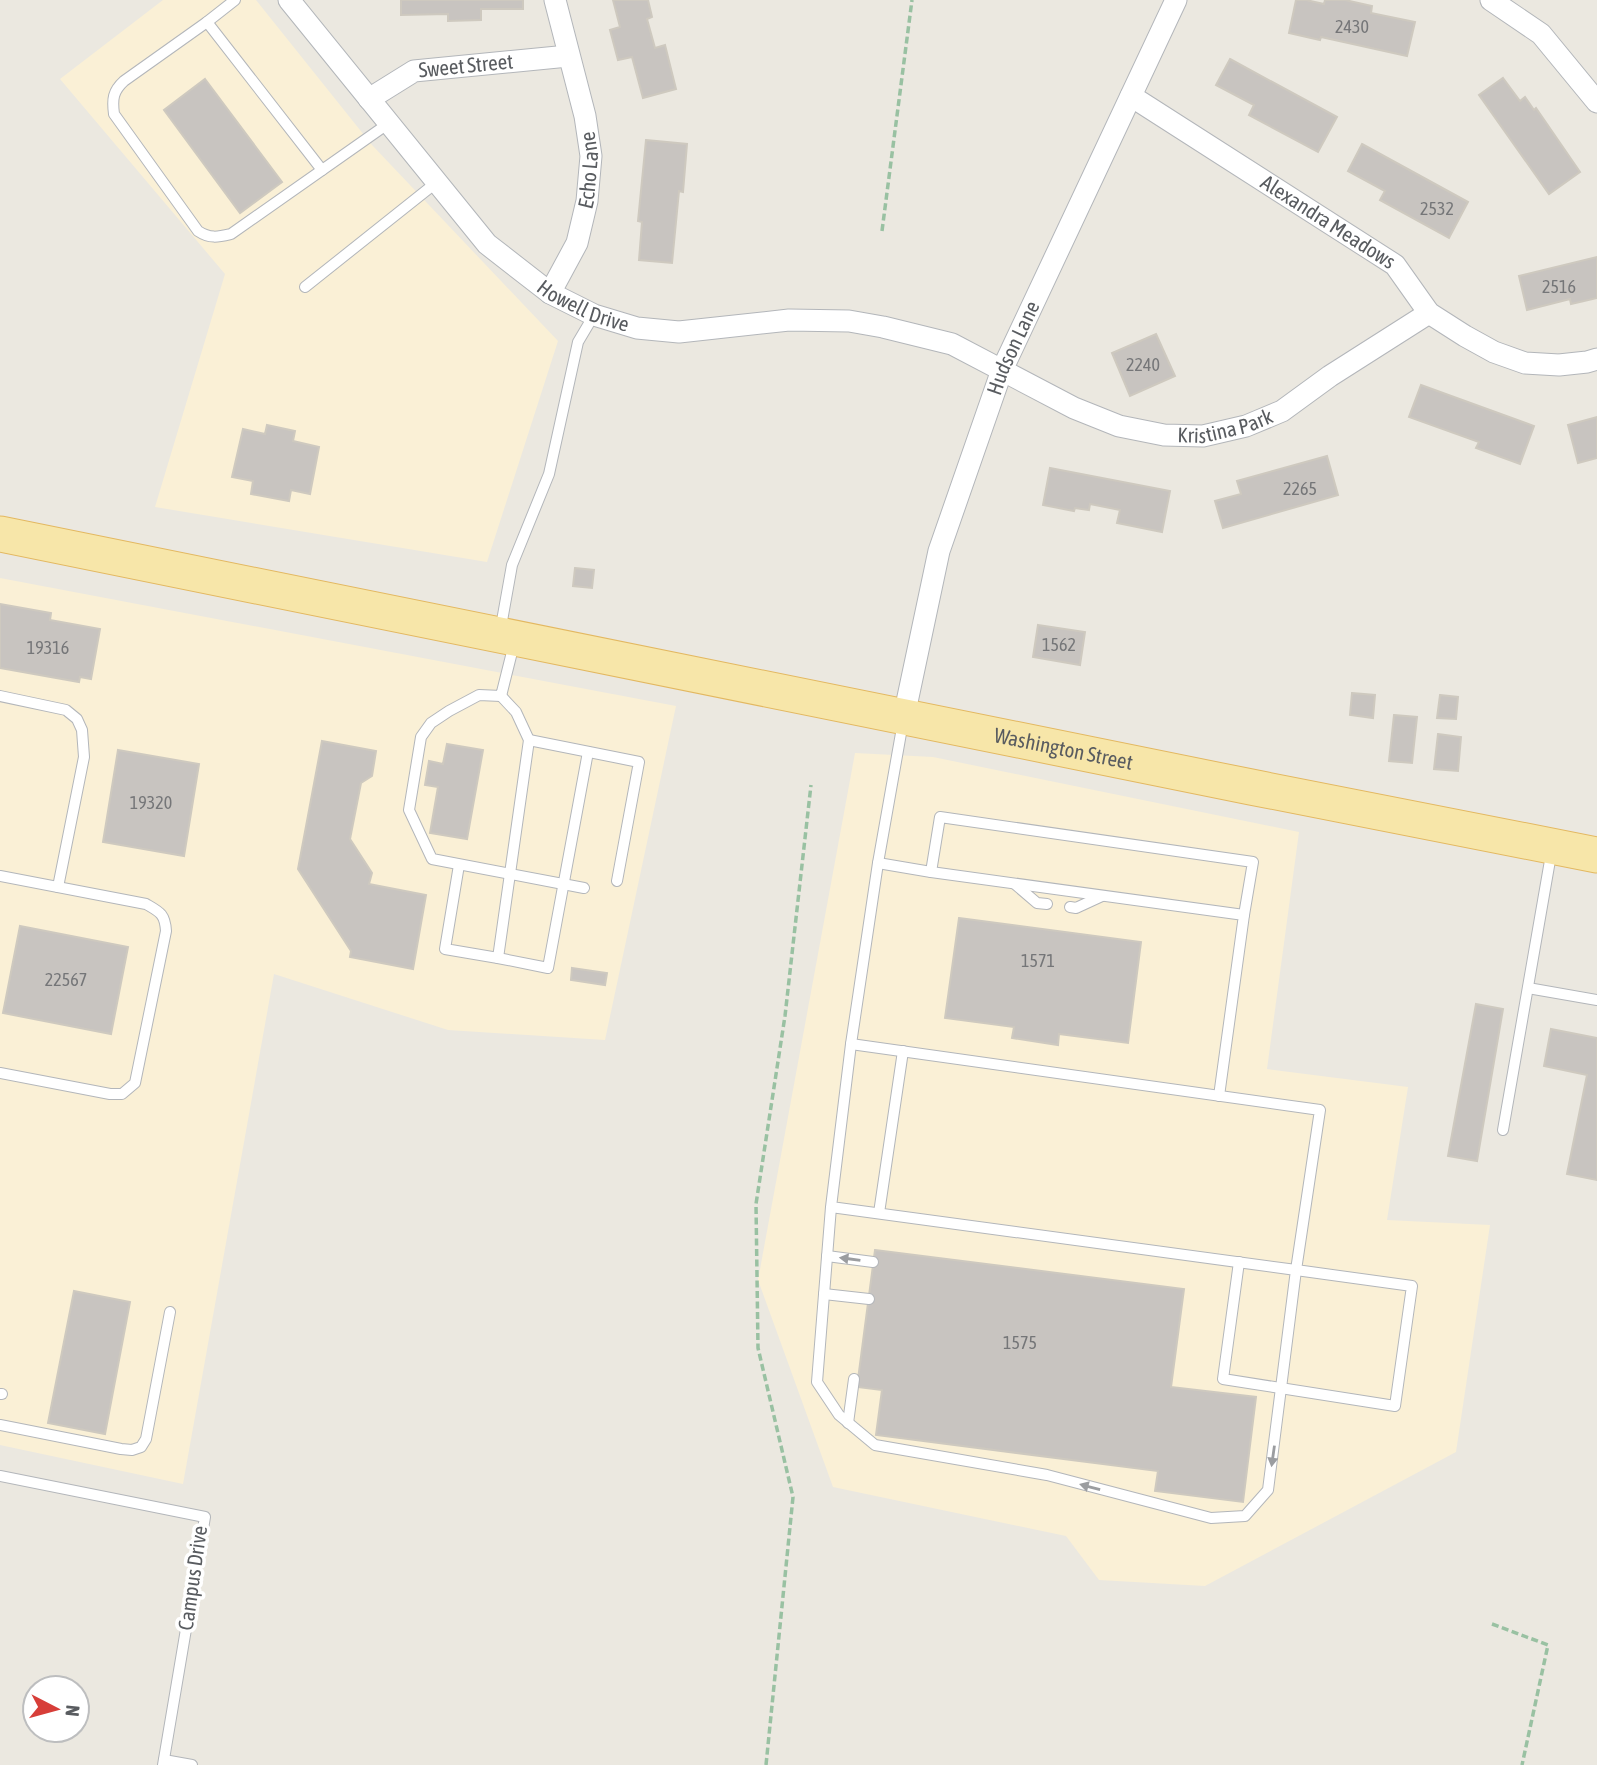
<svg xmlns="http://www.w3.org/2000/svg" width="1597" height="1765" font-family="'Asap Condensed',sans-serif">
<rect width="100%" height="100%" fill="#ebe8e0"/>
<g fill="#faf0d6">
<path d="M 163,0 L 256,0 L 372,145 L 558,341 L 487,562 L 155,507 L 225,274 L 60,79 Z"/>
<path d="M 0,578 L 676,706 L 605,1040 L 448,1030 L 274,974 L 183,1484 L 0,1445 Z"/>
<path d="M 855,753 L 933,757 L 1299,832 L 1267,1069 L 1408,1087 L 1387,1220 L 1490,1225 L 1456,1452 L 1205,1586 L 1099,1580 L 1066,1536 L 833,1487 L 758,1280 Z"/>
</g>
<g fill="#c8c4c0" stroke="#cec9bf" stroke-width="2">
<path d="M 401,0 L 523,0 L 523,9 L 481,9 L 481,20 L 448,21 L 448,14 L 401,15 Z"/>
<path d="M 613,0 L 648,0 L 652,17 L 647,19 L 655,48 L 665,45 L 676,89 L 643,98 L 632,57 L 618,60 L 610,30 L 620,27 Z"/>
<path d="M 1296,0 L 1306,0 L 1324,4 L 1325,0 L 1345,0 L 1372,6 L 1371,13 L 1415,22 L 1407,56 L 1321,37 L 1320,40 L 1289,33 Z"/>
<path d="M 1230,59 L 1337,117 L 1318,152 L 1249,115 L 1254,105 L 1216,85 Z"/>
<path d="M 1503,78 L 1520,101 L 1525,97 L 1534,110 L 1536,108 L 1580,172 L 1549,194 L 1479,95 Z"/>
<path d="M 205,79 L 282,182 L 240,213 L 164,110 Z"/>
<path d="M 646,140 L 687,144 L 683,192 L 679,191 L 672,263 L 639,260 L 642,222 L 638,221 Z"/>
<path d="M 1362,144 L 1468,202 L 1449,238 L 1380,200 L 1385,191 L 1348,171 Z"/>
<path d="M 1597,257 L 1597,298 L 1571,304 L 1570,299 L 1527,310 L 1519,276 Z"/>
<path d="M 1156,334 L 1175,376 L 1130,396 L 1112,353 Z"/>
<path d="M 1421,385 L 1534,426 L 1520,464 L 1476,448 L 1479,442 L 1409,417 Z"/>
<path d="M 1597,417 L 1597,458 L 1578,463 L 1568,425 Z"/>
<path d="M 267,425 L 295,431 L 293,441 L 319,447 L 310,494 L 291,490 L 289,501 L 251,494 L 253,481 L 232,477 L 243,429 L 265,434 Z"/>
<path d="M 1327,456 L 1338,495 L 1223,528 L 1215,501 L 1241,494 L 1237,481 Z"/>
<path d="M 1050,468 L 1170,491 L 1162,532 L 1117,523 L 1120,510 L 1090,504 L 1089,510 L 1075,508 L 1074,511 L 1043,505 Z"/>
<path d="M 575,568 L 594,570 L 592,588 L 573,586 Z"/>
<path d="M 0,604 L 51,613 L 50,620 L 100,629 L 91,679 L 80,677 L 79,682 L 0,668 Z"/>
<path d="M 1038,625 L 1085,632 L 1080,665 L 1033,657 Z"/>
<path d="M 1352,693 L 1375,695 L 1373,718 L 1350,715 Z"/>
<path d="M 1440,695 L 1458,697 L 1456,719 L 1437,718 Z"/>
<path d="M 1394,715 L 1417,717 L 1412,763 L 1389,761 Z"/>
<path d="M 1438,734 L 1461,737 L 1458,771 L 1434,769 Z"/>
<path d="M 322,741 L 376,751 L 372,776 L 361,783 L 350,839 L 372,873 L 369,884 L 426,895 L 413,969 L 350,957 L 351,951 L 298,869 Z"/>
<path d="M 447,744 L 483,750 L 467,839 L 430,833 L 438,787 L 425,785 L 429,761 L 443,764 Z"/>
<path d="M 118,750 L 199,764 L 184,856 L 103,842 Z"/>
<path d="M 959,918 L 1141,942 L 1128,1043 L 1059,1034 L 1058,1045 L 1012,1038 L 1014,1027 L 945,1018 Z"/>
<path d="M 20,926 L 128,947 L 111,1034 L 3,1013 Z"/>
<path d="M 572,968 L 607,973 L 605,985 L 571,980 Z"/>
<path d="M 1476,1004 L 1503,1009 L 1477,1161 L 1448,1156 Z"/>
<path d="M 1551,1029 L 1597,1038 L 1597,1180 L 1567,1174 L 1587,1075 L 1544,1066 Z"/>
<path d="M 875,1250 L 1184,1289 L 1171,1387 L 1256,1397 L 1243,1502 L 1155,1491 L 1158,1471 L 876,1435 L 882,1390 L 857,1387 Z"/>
<path d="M 74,1291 L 130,1302 L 105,1434 L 48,1423 Z"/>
</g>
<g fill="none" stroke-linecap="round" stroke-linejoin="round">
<defs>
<g id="lane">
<path d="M 235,0 L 207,22 L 124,81 C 113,91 112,99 114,114 L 198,231 C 210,239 218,237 231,234 L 389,123"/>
<path d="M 207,22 L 322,170"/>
<path d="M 305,287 L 437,182"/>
<path d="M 500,632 L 512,565 L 549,474 L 578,342 L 594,315"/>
<path d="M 514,644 L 501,696 L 479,695 L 449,711 L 431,723 L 421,737 L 409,810 L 432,859 L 584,888"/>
<path d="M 0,696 L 66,710 L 77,719 L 82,730 L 84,757 L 58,887"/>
<path d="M 529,740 L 639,762 L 617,881"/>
<path d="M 878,863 L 931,872 L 1244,915 L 1219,1096"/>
<path d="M 459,865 L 445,949 L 498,958 L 529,740 L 516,712 L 501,696"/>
<path d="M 931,872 L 940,817 L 1253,862 L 1244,915"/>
<path d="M 0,876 L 146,904 C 160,912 165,914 166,931 L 135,1083 L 122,1094 L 110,1094 L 0,1073"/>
<path d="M 1016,885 L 1037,903 L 1047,904"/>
<path d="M 1070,907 L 1076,908 L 1102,896"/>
<path d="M 498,958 L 548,968 L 588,752"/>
<path d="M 1528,988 L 1597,1000"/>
<path d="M 851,1044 L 1320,1110 L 1296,1270 L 1412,1286 L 1395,1406 L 1223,1379 L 1239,1262"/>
<path d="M 1503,1130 L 1552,849"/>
<path d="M 831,1207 L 1296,1270 L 1268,1490 L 1245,1516 L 1211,1518 L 1047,1475 L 875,1445 L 839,1415 L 817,1382 L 831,1207 L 851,1044 L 878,863 L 903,722"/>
<path d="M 879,1213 L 903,1051"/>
<path d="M 827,1256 L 873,1262"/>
<path d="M 824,1294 L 869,1299"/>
<path d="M 0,1394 L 2,1394"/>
<path d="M 848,1423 L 854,1379"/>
<path d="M 0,1425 L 121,1449 L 132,1450 L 141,1447 L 146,1439 L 170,1312"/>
<path d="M 0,1476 L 205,1517 L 163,1765"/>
<path d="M 164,1760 L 192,1765"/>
</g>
<g id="street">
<path id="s1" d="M 289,0 L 487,244 L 550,293 L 594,315 L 637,328 L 679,332 L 789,320 L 849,321 L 883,327 L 952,344 L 1074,408 L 1119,426 L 1164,435 L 1203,436 L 1246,426 L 1282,411 L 1330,376 L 1429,313"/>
<path d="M 1491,0 L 1541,34 L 1597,102"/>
<path id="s2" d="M 1131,96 L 1395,265 L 1429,313 L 1465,336 L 1494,352 L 1525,363 L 1559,365 L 1587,362 L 1597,359"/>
<path id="s3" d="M 369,99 L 414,71 L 568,56"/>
<path id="s4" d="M 550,293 L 577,243 L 587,201 L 591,156 L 585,116 L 555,0"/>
<path id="s5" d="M 904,716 L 939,551 L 1002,370 L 1176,0"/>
</g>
<g id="primary">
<path id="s6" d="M 0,534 L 1251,787 L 1597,855"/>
</g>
</defs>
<use href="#lane" stroke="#b3b6ba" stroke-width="12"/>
<use href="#street" stroke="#b3b6ba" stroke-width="23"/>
<use href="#primary" stroke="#e3b861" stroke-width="37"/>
<g stroke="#99c1a2" stroke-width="3.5" stroke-dasharray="7 3.5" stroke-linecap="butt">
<path d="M 882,231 L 912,0"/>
<path d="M 1492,1624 L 1548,1645 L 1522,1765"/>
<path d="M 766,1765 L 793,1497 L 758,1348 L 756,1204 L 785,1016 L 811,785"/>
</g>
<use href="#lane" stroke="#fff" stroke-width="10"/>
<use href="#street" stroke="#fff" stroke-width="21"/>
<use href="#primary" stroke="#f7e6a9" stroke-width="35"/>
</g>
<defs><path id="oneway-solid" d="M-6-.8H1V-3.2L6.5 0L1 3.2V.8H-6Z" transform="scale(1.75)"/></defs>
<g fill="#9b9da0">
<use href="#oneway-solid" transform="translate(850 1259) rotate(-172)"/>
<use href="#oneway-solid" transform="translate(1273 1456) rotate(98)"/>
<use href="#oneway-solid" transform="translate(1090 1487) rotate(-165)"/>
</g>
<g text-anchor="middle" stroke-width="7" stroke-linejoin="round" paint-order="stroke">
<g font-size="18" fill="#757678">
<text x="1352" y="33">2430</text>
<text x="1437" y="215">2532</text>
<text x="1559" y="293">2516</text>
<text x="1143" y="371">2240</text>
<text x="1300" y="495">2265</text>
<text x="1059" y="651">1562</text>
<text x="48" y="654">19316</text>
<text x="151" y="809">19320</text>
<text x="1038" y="967">1571</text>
<text x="66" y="986">22567</text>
<text x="1020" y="1349">1575</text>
</g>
<g font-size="21" fill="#595c60" stroke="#fff">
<text dy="7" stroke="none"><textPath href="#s3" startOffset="105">Sweet Street</textPath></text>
<text dy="7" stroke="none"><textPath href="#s4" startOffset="131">Echo Lane</textPath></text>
<text dy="7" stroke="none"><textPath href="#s2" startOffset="234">Alexandra Meadows</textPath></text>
<text dy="7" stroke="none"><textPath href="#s1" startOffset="430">Howell Drive</textPath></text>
<text dy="7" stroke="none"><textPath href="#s5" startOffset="385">Hudson Lane</textPath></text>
<text dy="7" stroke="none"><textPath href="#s1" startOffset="1101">Kristina Park</textPath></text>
<text dy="7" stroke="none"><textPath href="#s6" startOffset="1085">Washington Street</textPath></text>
<text transform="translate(193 1578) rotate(-82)" y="7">Campus Drive</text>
</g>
</g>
<g transform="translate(56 1709) rotate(96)"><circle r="33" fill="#ffffff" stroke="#bdbebf" stroke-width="2"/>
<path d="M0-5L12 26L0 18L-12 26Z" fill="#d73e39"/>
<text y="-10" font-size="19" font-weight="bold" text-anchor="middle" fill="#595c60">N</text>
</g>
</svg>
